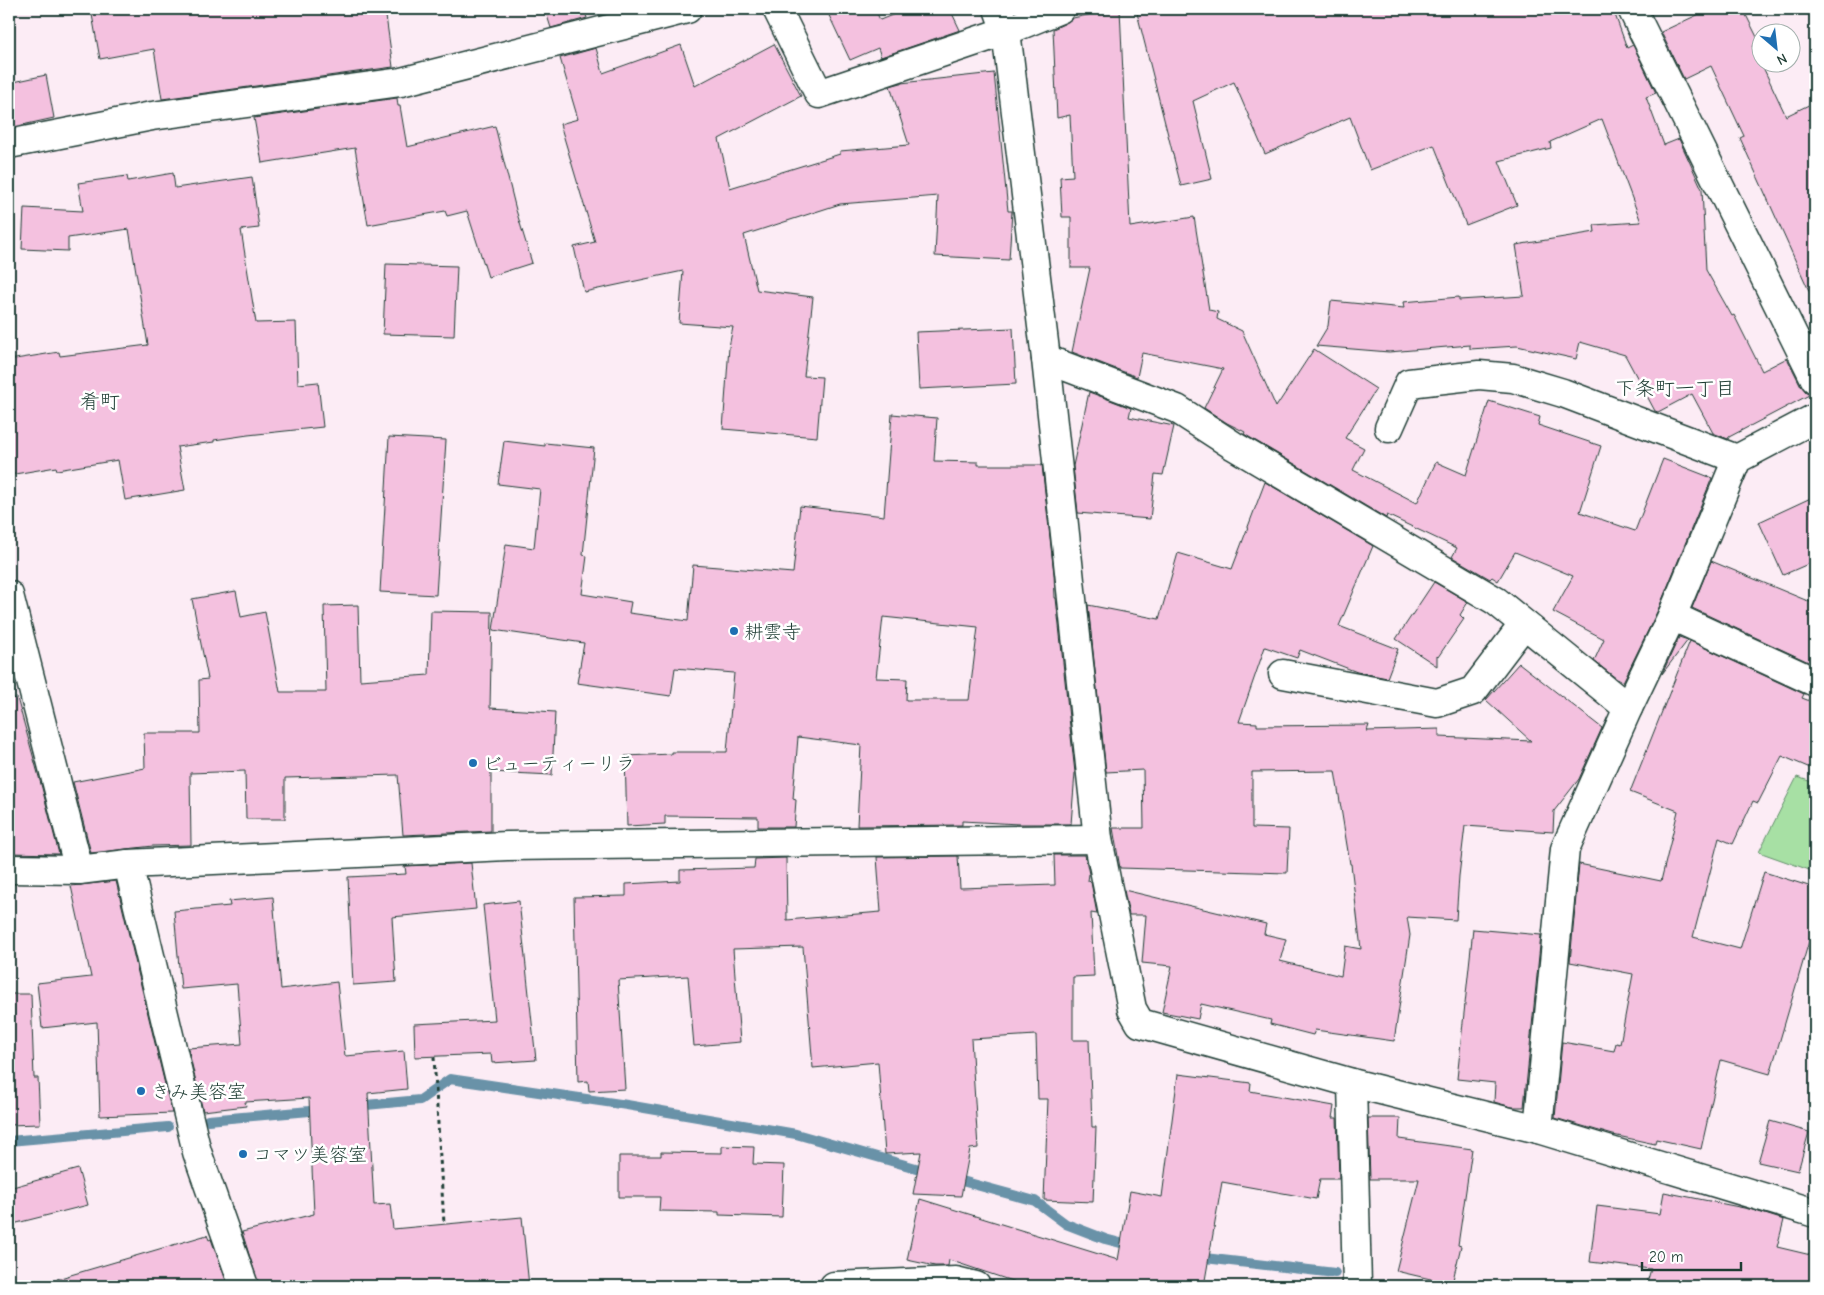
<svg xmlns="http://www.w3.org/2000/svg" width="1824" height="1295" font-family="'Comic Neue','Klee One',sans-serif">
<rect width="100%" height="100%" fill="#fcecf5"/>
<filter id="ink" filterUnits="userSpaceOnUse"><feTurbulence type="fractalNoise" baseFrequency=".02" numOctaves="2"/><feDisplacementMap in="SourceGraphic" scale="10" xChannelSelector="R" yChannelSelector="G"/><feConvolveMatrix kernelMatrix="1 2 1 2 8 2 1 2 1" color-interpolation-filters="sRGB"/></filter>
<g filter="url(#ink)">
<path fill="#a7e0a4" stroke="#638e6c" d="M 1797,777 L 1815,783 L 1815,872 L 1759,852 Z"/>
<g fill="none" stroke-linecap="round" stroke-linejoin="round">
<g stroke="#6992a8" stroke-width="10">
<path d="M 355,1106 L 420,1100 L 450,1079 L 627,1105 L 796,1134 L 930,1172"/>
<path d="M 208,1120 L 321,1110"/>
<path d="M 9,1141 L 168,1127"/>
<path d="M 951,1178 L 1035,1201 L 1066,1224 L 1105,1239 L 1132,1246"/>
<path d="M 1196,1257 L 1335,1273"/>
</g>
</g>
<g fill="#f4c1df" stroke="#1f3d34" fill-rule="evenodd">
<path d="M 91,9 L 385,9 L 393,67 L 162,99 L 154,49 L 100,59 Z"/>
<path d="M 545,9 L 584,9 L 587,18 L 551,28 Z"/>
<path d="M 826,9 L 875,9 L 880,20 L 907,9 L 950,9 L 960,30 L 881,57 L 878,48 L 850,60 Z"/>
<path d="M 1116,9 L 1120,9 L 1130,227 L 1194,217 L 1209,310 L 1218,312 L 1217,319 L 1242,331 L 1276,407 L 1314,349 L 1376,389 L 1345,438 L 1364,448 L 1353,470 L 1417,503 L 1436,462 L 1466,475 L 1489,401 L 1540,417 L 1538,425 L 1601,446 L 1580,512 L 1635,531 L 1663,459 L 1712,478 L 1658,610 L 1623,682 L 1617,679 L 1594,661 L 1604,639 L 1553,612 L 1573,576 L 1515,552 L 1498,581 L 1492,577 L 1490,579 L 1452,557 L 1457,548 L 1387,515 L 1386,518 L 1244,434 L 1245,432 L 1227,423 L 1204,408 L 1223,369 L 1142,353 L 1137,377 L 1072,352 L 1090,268 L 1071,268 L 1071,217 L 1062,217 L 1060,177 L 1073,176 L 1070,115 L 1057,118 L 1053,29 L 1066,23 L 1073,18 Z"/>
<path d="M 1136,9 L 1613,9 L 1627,48 L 1633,45 L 1656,93 L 1646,97 L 1664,145 L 1679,139 L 1702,189 L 1706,270 L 1732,316 L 1734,315 L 1762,371 L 1787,358 L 1801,386 L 1806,392 L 1811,394 L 1729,437 L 1728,439 L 1713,433 L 1692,394 L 1658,412 L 1655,411 L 1625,355 L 1580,342 L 1576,359 L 1517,346 L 1470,349 L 1470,345 L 1389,352 L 1316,346 L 1328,326 L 1331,301 L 1404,308 L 1403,302 L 1459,297 L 1459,300 L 1524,296 L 1516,245 L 1595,232 L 1594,225 L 1641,222 L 1602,119 L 1550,142 L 1551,148 L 1499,161 L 1517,205 L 1466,225 L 1434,145 L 1370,170 L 1350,117 L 1265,154 L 1234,82 L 1193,101 L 1212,179 L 1181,186 Z"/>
<path d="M 1710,9 L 1743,9 L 1760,43 L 1753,46 L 1786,116 L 1815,102 L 1815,304 L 1740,138 L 1744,136 L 1711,66 L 1684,79 L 1661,32 Z"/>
<path d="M 774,44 L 801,96 L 719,139 L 730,188 L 840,154 L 840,151 L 909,145 L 890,86 L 901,83 L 994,73 L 1008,211 L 1012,211 L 1009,260 L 935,256 L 938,196 L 840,204 L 744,235 L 757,290 L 813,297 L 804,376 L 822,377 L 817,437 L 723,429 L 729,347 L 733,327 L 679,323 L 683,271 L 584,292 L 574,247 L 595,242 L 560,124 L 578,119 L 560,58 L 596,48 L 603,73 L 681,45 L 695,86 Z"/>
<path d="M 46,75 L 54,118 L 9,128 L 9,83 Z"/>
<path d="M 397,98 L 398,106 L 400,106 L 407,147 L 495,126 L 516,210 L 532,263 L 488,277 L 467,211 L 447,216 L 445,211 L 368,225 L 355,148 L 262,163 L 254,118 Z"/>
<path d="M 173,173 L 175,188 L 252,177 L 259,228 L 241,230 L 256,323 L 296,322 L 298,384 L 318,382 L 323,427 L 248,435 L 214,440 L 214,442 L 177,447 L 185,490 L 125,500 L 118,460 L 57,470 L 56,467 L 9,475 L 9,360 L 59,352 L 60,356 L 148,345 L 129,229 L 68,238 L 68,251 L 22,249 L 24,208 L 83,211 L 78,183 L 127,176 L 128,181 Z"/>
<path d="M 386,264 L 457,266 L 454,336 L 383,334 Z"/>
<path d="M 1013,328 L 1016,384 L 919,389 L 916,332 Z"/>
<path d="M 1089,392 L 1131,408 L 1129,417 L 1174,426 L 1163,475 L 1155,474 L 1150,519 L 1078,513 L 1073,466 Z"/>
<path d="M 892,414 L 937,418 L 934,461 L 978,462 L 978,465 L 1042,465 L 1054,574 L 1055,598 L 1056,598 L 1075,773 L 1071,824 L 1019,824 L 962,821 L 962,825 L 857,826 L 861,745 L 798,737 L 793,799 L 796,800 L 794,827 L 758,827 L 758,817 L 665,816 L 665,824 L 627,826 L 625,756 L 672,754 L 672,752 L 727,752 L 734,673 L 675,668 L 671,696 L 577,683 L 584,643 L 493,630 L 506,544 L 534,548 L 540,489 L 498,484 L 504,441 L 545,446 L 545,443 L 594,448 L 583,555 L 587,556 L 582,594 L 631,602 L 629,613 L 688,621 L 693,565 L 793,573 L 800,506 L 884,516 ZM 883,617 L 978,627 L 969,700 L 906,700 L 907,679 L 876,678 Z"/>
<path d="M 389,437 L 446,440 L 436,595 L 380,592 Z"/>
<path d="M 1265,482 L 1373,546 L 1339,626 L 1398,649 L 1387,678 L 1357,672 L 1300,650 L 1297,658 L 1265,647 L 1239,722 L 1257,723 L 1257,726 L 1369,725 L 1367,731 L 1439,729 L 1439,737 L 1531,741 L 1486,700 L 1519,663 L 1602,728 L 1579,779 L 1554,811 L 1553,832 L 1465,826 L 1459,876 L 1456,920 L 1407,917 L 1410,935 L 1394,1041 L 1315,1030 L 1313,1035 L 1270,1024 L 1271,1020 L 1201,1004 L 1198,1019 L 1162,1012 L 1172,966 L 1142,963 L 1146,915 L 1129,915 L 1124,890 L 1266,924 L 1264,934 L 1286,939 L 1280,961 L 1341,976 L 1345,946 L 1361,949 L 1351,864 L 1350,864 L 1335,771 L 1252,772 L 1252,828 L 1289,829 L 1287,873 L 1120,868 L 1113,828 L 1144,828 L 1143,770 L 1106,772 L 1088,605 L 1159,619 L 1178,553 L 1232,569 Z"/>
<path d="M 1815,496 L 1815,561 L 1783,575 L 1759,522 Z"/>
<path d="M 1711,561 L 1815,604 L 1815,665 L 1692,608 Z"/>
<path d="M 1434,582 L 1468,602 L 1460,615 L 1464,619 L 1438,657 L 1437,656 L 1437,666 L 1396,639 Z"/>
<path d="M 236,591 L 241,617 L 265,612 L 280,692 L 326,692 L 324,606 L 358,605 L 360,680 L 429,675 L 431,611 L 492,612 L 490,708 L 555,712 L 552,775 L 491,772 L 491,831 L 403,835 L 398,775 L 285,778 L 285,819 L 246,819 L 245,771 L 190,773 L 191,845 L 153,846 L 91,853 L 73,782 L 145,768 L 144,733 L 200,733 L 199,680 L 208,679 L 192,599 Z"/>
<path d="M 1679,637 L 1688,640 L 1662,674 Z"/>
<path d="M 1690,641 L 1804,694 L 1802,698 L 1815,703 L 1815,770 L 1782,756 L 1758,803 L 1753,801 L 1733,844 L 1719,838 L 1693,937 L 1740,949 L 1764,872 L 1815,888 L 1815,921 L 1770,1074 L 1721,1060 L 1701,1149 L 1656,1139 L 1655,1144 L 1613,1135 L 1555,1118 L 1562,1042 L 1614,1051 L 1616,1043 L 1620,1044 L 1633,974 L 1570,962 L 1579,864 L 1661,881 L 1678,811 L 1630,792 Z"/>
<path d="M 17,698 L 42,788 L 59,854 L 9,853 L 9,699 Z"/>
<path d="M 1054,855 L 1085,855 L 1089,874 L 1088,881 L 1091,882 L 1097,914 L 1091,913 L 1094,976 L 1073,977 L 1073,1040 L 1089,1040 L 1092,1127 L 1096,1127 L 1093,1202 L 1044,1200 L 1048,1099 L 1038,1099 L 1036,1035 L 971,1039 L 978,1148 L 970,1149 L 961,1196 L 913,1194 L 921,1152 L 885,1154 L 878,1062 L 813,1068 L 803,947 L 733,949 L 740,1042 L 694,1046 L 688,976 L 618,980 L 625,1089 L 589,1091 L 588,1081 L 578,1082 L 574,897 L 626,896 L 626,884 L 680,881 L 680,870 L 754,868 L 755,859 L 786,858 L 787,920 L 881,912 L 877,857 L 958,856 L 960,888 L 1055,885 Z"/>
<path d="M 471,863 L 476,909 L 392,917 L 396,982 L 353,985 L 348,877 L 406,874 L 405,866 Z"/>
<path d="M 116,881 L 160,1064 L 172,1113 L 100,1116 L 97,1022 L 42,1028 L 37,983 L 91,977 L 71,886 Z"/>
<path d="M 273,897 L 281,989 L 337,982 L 345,1056 L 404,1051 L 407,1089 L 368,1093 L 374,1205 L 390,1204 L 393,1229 L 522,1217 L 529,1286 L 259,1286 L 242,1232 L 314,1214 L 309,1098 L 245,1102 L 246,1106 L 203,1111 L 188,1048 L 242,1044 L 237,984 L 181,989 L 174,911 L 230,906 L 229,901 Z"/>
<path d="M 519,901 L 536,1060 L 492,1063 L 491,1054 L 415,1057 L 414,1024 L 495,1020 L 483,905 Z"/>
<path d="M 1473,929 L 1541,935 L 1524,1107 L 1512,1107 L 1494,1102 L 1495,1083 L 1457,1079 Z"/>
<path d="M 9,994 L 31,994 L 34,1078 L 38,1078 L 40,1124 L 9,1125 Z"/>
<path d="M 1178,1074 L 1251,1083 L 1250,1091 L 1334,1106 L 1332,1118 L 1337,1118 L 1339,1179 L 1320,1179 L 1316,1199 L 1222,1182 L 1204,1286 L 1027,1286 L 949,1260 L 948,1266 L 935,1266 L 907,1260 L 920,1199 L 1118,1260 L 1130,1191 L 1162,1197 Z"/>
<path d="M 1368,1118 L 1400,1118 L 1399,1139 L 1472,1149 L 1458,1245 L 1461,1246 L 1452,1284 L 1396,1271 L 1419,1179 L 1370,1179 Z"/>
<path d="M 1770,1121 L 1809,1132 L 1798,1171 L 1758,1162 Z"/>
<path d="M 722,1146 L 754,1147 L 753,1164 L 784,1165 L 782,1217 L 719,1215 L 719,1212 L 659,1211 L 660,1197 L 619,1197 L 619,1156 L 661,1156 L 661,1152 L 722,1153 Z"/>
<path d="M 78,1169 L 88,1205 L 9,1225 L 9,1188 Z"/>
<path d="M 1664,1192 L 1749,1209 L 1784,1220 L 1777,1247 L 1815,1256 L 1815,1286 L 1646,1286 L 1651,1269 L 1590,1262 L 1597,1206 L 1660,1214 Z"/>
<path d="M 207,1235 L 209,1240 L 211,1239 L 228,1286 L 58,1286 L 57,1279 Z"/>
</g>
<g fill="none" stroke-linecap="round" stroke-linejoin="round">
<defs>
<g id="minor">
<path d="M 777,9 L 819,94 L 1006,31 L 1060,9"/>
<path d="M 998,9 L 1006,31 L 1046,359 L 1098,839 L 1132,1009 L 1140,1023 L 1352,1083 L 1538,1129 L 1815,1213"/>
<path d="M 1632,9 L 1815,379"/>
<path d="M 9,144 L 152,116 L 401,82 L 687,9"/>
<path d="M 1046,359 L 1177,409 L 1234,446 L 1496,601 L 1628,708"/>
<path d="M 1389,428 L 1409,383 L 1479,375 L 1513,378 L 1563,393 L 1737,459"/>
<path d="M 9,595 L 79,870"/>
<path d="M 1672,616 L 1815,682"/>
<path d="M 1283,674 L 1437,703 L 1473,691 L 1524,624"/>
<path d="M 128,864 L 197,1152 L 244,1286"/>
<path d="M 9,869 L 79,870 L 128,864 L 507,846 L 1098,839"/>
<path d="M 1352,1083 L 1357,1286"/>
<path d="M 1538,1129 L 1565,849 L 1628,708 L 1672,616 L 1737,459 L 1815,418"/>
<path d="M 834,1286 L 956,1281 L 976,1286"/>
</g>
</defs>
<use href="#minor" stroke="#1f3d34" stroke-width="31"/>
<path stroke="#1f3d34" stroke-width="3" stroke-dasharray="4 4" stroke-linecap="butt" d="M 434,1057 L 444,1224"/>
<use href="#minor" stroke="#fff" stroke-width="28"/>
</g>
</g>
<g fill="#1f6fb2" stroke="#fff" stroke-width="2">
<circle cx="734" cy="631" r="5"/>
<circle cx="473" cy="763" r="5"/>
<circle cx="141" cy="1091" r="5"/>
<circle cx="243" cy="1154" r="5"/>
</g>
<g text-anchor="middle" stroke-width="5" stroke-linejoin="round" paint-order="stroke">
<g font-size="19" fill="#1f3d34" stroke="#fff" text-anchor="start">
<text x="744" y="638">耕雲寺</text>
<text x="483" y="770">ビューティーリラ</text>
<text x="151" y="1098">きみ美容室</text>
<text x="253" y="1161">コマツ美容室</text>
</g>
<g font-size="20" fill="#1f3d34" stroke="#fff">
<text x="1675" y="395">下条町一丁目</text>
<text x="100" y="408">肴町</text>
</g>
</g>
<rect width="1824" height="1295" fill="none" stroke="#fff" stroke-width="30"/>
<rect x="15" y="15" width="1794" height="1265" fill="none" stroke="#1f3d34" stroke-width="2" filter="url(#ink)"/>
<g transform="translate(1776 48) rotate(152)"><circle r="24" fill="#ffffff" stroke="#a5b1ae"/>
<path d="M0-4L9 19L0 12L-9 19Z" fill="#1f6fb2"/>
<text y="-8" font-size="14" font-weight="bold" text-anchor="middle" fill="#1f3d34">N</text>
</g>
<path d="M1642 1262v8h99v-8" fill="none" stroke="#1f3d34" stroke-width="2.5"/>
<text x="1649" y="1262" font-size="15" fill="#1f3d34" stroke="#ffffff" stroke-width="4" paint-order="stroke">20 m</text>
</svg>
